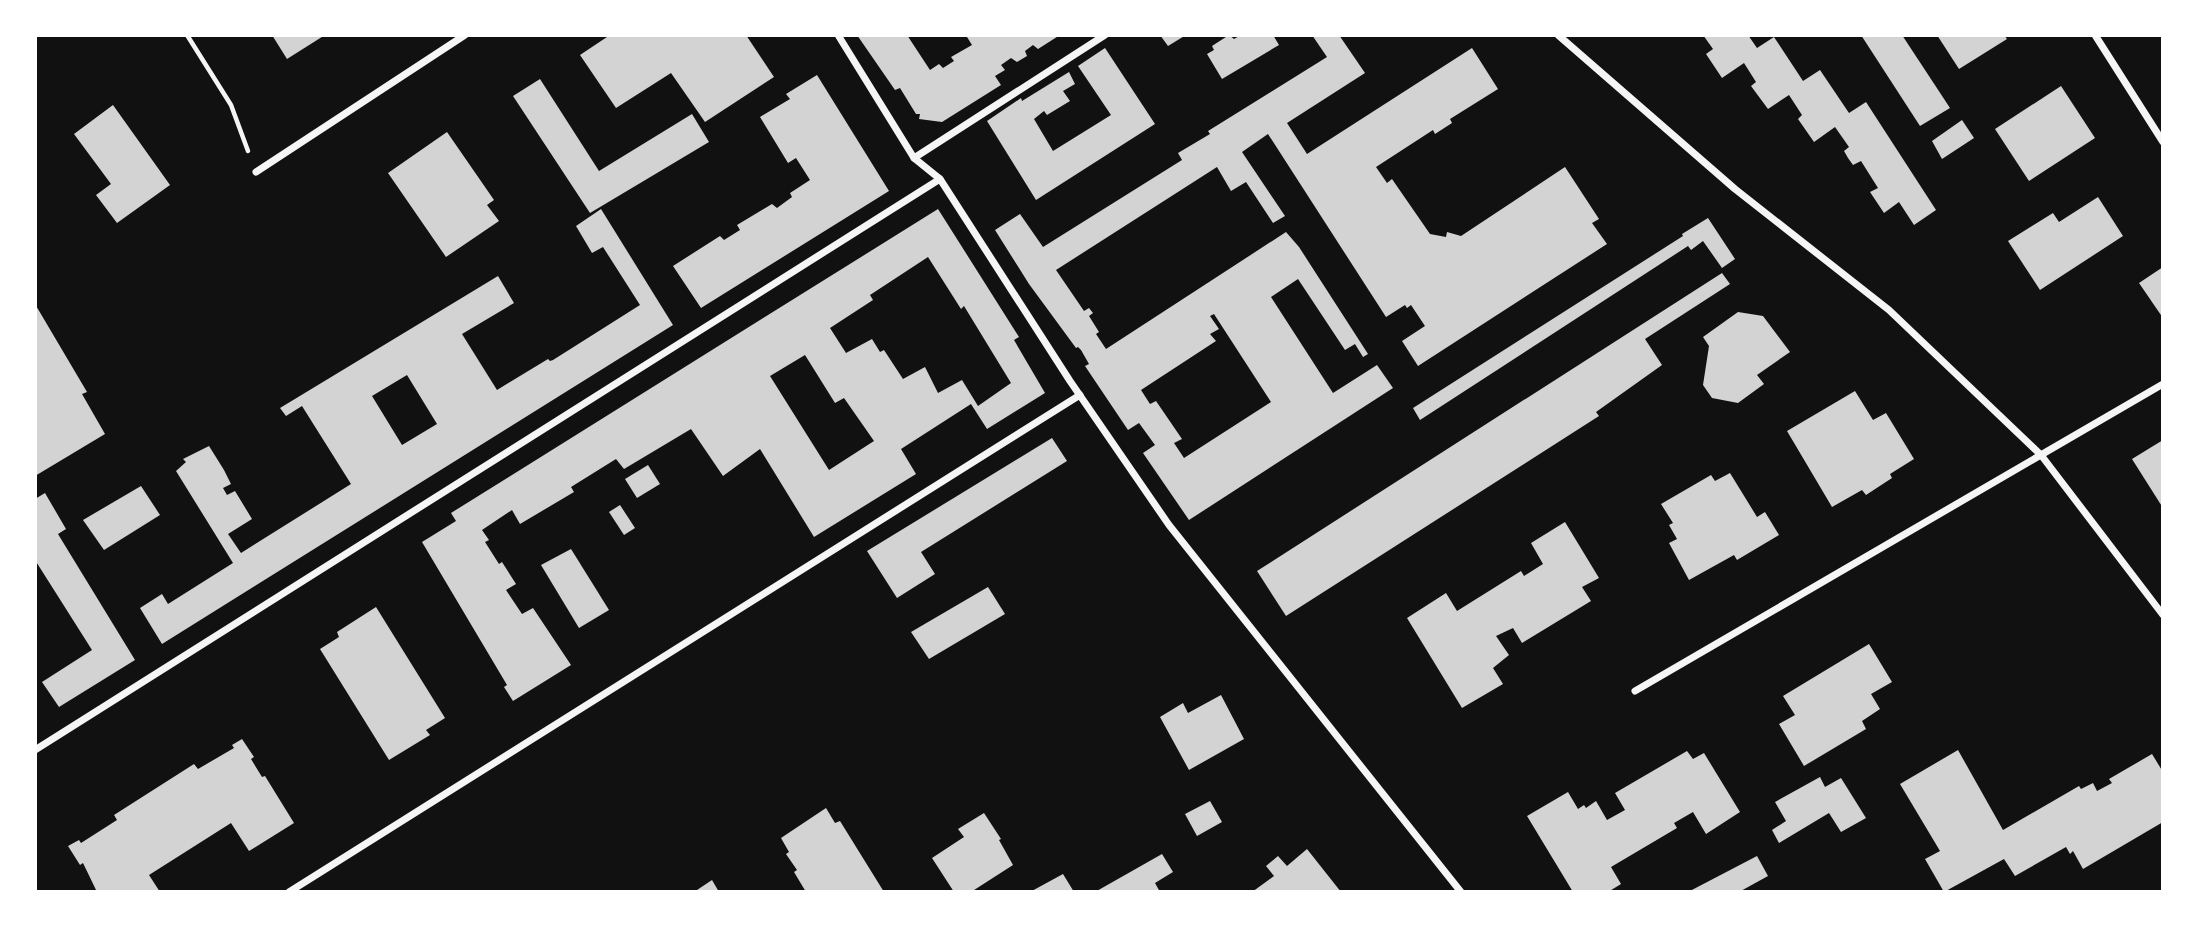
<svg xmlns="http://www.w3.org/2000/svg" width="2198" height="927" font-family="'Varela Round',sans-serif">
<rect width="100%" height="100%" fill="#111"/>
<g fill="#d3d3d3" fill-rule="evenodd">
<path d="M 272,35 L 325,35 L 287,59 Z"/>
<path d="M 610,35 L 746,35 L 774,77 L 705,122 L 671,73 L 616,108 L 580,55 Z"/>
<path d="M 857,35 L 907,35 L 930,70 L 939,64 L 943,68 L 954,61 L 951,57 L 972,45 L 967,37 L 970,35 L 1060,35 L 1038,49 L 1033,45 L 1025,51 L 1027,56 L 1017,62 L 1011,58 L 1001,65 L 1005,70 L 995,76 L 1001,85 L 942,122 L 919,119 L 920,114 L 916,114 L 900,88 L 895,90 Z"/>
<path d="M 1160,35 L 1186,35 L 1168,46 Z"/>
<path d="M 1229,35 L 1234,39 L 1241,35 L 1273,35 L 1279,45 L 1222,79 L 1207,54 L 1214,50 L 1212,46 Z"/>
<path d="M 1312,35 L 1339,35 L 1365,73 L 1287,123 L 1307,154 L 1472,48 L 1498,89 L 1450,119 L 1452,123 L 1435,134 L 1433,130 L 1376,167 L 1387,183 L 1392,179 L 1430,234 L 1446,237 L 1447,232 L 1461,236 L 1565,167 L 1599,219 L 1592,223 L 1607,244 L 1418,366 L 1402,341 L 1425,326 L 1411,305 L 1407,308 L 1405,305 L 1386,317 L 1268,134 L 1242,152 L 1285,216 L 1273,223 L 1246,182 L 1231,191 L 1217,167 L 1056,270 L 1084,311 L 1089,308 L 1093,313 L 1089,316 L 1099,332 L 1096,334 L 1106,349 L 1286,232 L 1299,247 L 1368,354 L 1363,357 L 1355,344 L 1345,350 L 1298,279 L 1271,297 L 1333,393 L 1377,365 L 1393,388 L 1189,520 L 1143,453 L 1155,445 L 1139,423 L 1128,430 L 1085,366 L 1089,364 L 1081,350 L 1078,347 L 1076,348 L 1029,284 L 995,230 L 1020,214 L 1043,247 L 1182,160 L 1178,153 L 1210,134 L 1208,131 L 1327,57 ZM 1214,314 L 1271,402 L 1184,458 L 1174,443 L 1182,439 L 1156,401 L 1150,404 L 1141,390 L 1216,341 L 1210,334 L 1219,329 L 1210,316 Z"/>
<path d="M 1703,35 L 1748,35 L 1757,48 L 1774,37 L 1803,81 L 1820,70 L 1849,113 L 1866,102 L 1936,210 L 1914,225 L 1899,202 L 1884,213 L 1870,192 L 1878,188 L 1861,161 L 1853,165 L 1848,158 L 1844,151 L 1849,147 L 1835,127 L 1814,142 L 1798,119 L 1802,115 L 1789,95 L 1768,109 L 1751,86 L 1756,82 L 1744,63 L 1722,78 L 1706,54 L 1713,49 Z"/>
<path d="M 1861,35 L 1902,35 L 1950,108 L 1920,126 Z"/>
<path d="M 1937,35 L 2004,35 L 2007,39 L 1959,69 Z"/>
<path d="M 1105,48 L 1155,124 L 1036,200 L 987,121 L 1021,98 L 1022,101 L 1069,72 L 1075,84 L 1063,91 L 1070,101 L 1047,115 L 1044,111 L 1034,119 L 1053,151 L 1111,115 L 1078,66 Z"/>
<path d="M 817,75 L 889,191 L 701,308 L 673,266 L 720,236 L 724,240 L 740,230 L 737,225 L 772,204 L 777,208 L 792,197 L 790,193 L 810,180 L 796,158 L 788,163 L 760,117 L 790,99 L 786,94 Z"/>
<path d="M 540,79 L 599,171 L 692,114 L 709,142 L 590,213 L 513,96 Z"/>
<path d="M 2061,86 L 2095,138 L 2029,181 L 1995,129 Z"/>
<path d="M 113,105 L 170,185 L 117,223 L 96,195 L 111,184 L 74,134 Z"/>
<path d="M 1962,120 L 1974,138 L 1942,159 L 1932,141 Z"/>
<path d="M 447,132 L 494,200 L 487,205 L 499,221 L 446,257 L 388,173 Z"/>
<path d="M 2098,197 L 2123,236 L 2040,290 L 2008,241 L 2053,213 L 2059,222 Z"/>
<path d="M 601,209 L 673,325 L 162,644 L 140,608 L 162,594 L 168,604 L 233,563 L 176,471 L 186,462 L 183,459 L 209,446 L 224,470 L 231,484 L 223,488 L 227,495 L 235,491 L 252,519 L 228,534 L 241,553 L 351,484 L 302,406 L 286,416 L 280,408 L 498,276 L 514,303 L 462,334 L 497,390 L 548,359 L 550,361 L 553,360 L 640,305 L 603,247 L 592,253 L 576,226 ZM 407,375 L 437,424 L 402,445 L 372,396 Z"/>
<path d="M 938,209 L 1019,337 L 1014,340 L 1045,393 L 987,429 L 971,404 L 901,449 L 916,474 L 814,537 L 760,449 L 723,476 L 691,429 L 624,469 L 616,459 L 571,487 L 574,492 L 520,524 L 512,510 L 482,530 L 489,540 L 485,542 L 499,564 L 502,562 L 516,584 L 506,590 L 522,614 L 533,608 L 571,665 L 513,701 L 504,687 L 507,685 L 422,542 L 456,521 L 451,513 ZM 928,257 L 961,309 L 964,306 L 1011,383 L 978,406 L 962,380 L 938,393 L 925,367 L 903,379 L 884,350 L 880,352 L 872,339 L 846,353 L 830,328 L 873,300 L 870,295 ZM 805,355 L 835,403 L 844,398 L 874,441 L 829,470 L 770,376 Z"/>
<path d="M 1708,218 L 1735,259 L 1722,268 L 1703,241 L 1691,250 L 1688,246 L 1420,420 L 1413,408 L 1683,236 L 1682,234 Z"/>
<path d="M 2163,267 L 2163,318 L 2139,283 Z"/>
<path d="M 1722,273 L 1730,284 L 1645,339 L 1662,365 L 1596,412 L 1599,416 L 1286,616 L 1257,571 Z"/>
<path d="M 35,304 L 87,392 L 82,394 L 105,434 L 35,476 Z"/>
<path d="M 1738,312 L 1763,316 L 1790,352 L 1757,375 L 1764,384 L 1738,403 L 1712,398 L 1703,385 L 1709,346 L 1703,337 Z"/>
<path d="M 1855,391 L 1873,420 L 1886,413 L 1914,459 L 1890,474 L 1892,478 L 1866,495 L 1862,490 L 1832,507 L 1787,431 Z"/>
<path d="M 1052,438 L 1067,461 L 921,552 L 935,574 L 897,598 L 867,551 Z"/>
<path d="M 2163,440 L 2163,508 L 2132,459 Z"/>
<path d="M 648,465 L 660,484 L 637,498 L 625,479 Z"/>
<path d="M 1730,473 L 1757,517 L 1765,512 L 1779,535 L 1737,560 L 1734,555 L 1689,580 L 1669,543 L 1677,539 L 1669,525 L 1673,523 L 1661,504 L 1711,475 L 1715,481 Z"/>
<path d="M 141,486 L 160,515 L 104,550 L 83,520 Z"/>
<path d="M 45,493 L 66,529 L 58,534 L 61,539 L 135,660 L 59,707 L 42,682 L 92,650 L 35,560 L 35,499 Z"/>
<path d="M 620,505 L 635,528 L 624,535 L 609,512 Z"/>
<path d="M 1565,522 L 1599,578 L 1582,587 L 1591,601 L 1522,643 L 1513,628 L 1496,636 L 1509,655 L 1493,668 L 1503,684 L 1462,708 L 1407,618 L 1446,593 L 1457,611 L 1521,571 L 1524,576 L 1543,564 L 1531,543 Z"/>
<path d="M 571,549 L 609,610 L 579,628 L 541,565 Z"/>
<path d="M 988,587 L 1005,614 L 929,659 L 911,632 Z"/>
<path d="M 376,607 L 445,718 L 426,730 L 430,735 L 389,760 L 320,649 L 339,637 L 337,632 Z"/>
<path d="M 1869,644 L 1892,682 L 1871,694 L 1880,709 L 1862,721 L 1866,729 L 1804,766 L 1779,724 L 1795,715 L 1783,696 Z"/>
<path d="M 1221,695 L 1244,739 L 1189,770 L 1160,717 L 1183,703 L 1188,713 Z"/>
<path d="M 242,739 L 254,757 L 251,759 L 262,777 L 265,776 L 294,823 L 249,851 L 231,823 L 149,875 L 160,892 L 97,892 L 83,863 L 80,865 L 68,846 L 79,840 L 81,843 L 117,820 L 114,815 L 194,764 L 198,769 L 234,748 L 232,745 Z"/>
<path d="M 1958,750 L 2003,830 L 2079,786 L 2081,789 L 2093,783 L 2097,791 L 2112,783 L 2109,779 L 2152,754 L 2163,772 L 2163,822 L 2083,869 L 2073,851 L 2070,854 L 2066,847 L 2015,876 L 2004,859 L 1944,892 L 1925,859 L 1940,851 L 1900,784 Z"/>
<path d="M 1687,751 L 1693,759 L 1704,753 L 1740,812 L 1706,834 L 1693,812 L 1674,823 L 1677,828 L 1611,867 L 1621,884 L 1608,892 L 1573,892 L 1527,816 L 1568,792 L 1578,809 L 1584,805 L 1586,808 L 1596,801 L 1607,820 L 1625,810 L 1615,793 Z"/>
<path d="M 1820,777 L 1825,787 L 1841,778 L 1866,818 L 1841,832 L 1829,813 L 1779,843 L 1772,830 L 1786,821 L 1775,802 Z"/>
<path d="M 1210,801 L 1222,822 L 1197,836 L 1185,814 Z"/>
<path d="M 826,808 L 835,823 L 840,821 L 884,892 L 806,892 L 794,872 L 797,870 L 786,854 L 789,852 L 781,838 Z"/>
<path d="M 984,813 L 1001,839 L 999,840 L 1013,865 L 971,892 L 954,892 L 932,858 L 964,837 L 958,829 Z"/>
<path d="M 1307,849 L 1341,892 L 1252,892 L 1274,876 L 1266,866 L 1278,856 L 1287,866 Z"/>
<path d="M 1162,854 L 1173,872 L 1155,883 L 1160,892 L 1095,892 Z"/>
<path d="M 1757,856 L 1768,876 L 1739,892 L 1688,892 Z"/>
<path d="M 1063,874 L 1074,892 L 1030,892 Z"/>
<path d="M 712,880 L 719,892 L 694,892 Z"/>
</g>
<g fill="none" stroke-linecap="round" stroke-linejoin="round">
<path stroke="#f5f5f5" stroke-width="4.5" d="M 187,35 L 231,105 L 248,151"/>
<g stroke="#f5f5f5" stroke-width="7">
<path d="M 838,35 L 914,158 L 940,179 L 1070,381 L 1169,525 L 1461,892"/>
<path d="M 1558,35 L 1735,189 L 1889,310 L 2041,455 L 2163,615"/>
<path d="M 2095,35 L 2163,142"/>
<path d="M 914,158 L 1105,35"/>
<path d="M 256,172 L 465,35"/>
<path d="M 1635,691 L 2163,384"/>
<path d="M 35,750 L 940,179"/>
<path d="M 289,892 L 1080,395"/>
</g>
</g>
<rect width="2198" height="927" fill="none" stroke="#ffffff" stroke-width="74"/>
</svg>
